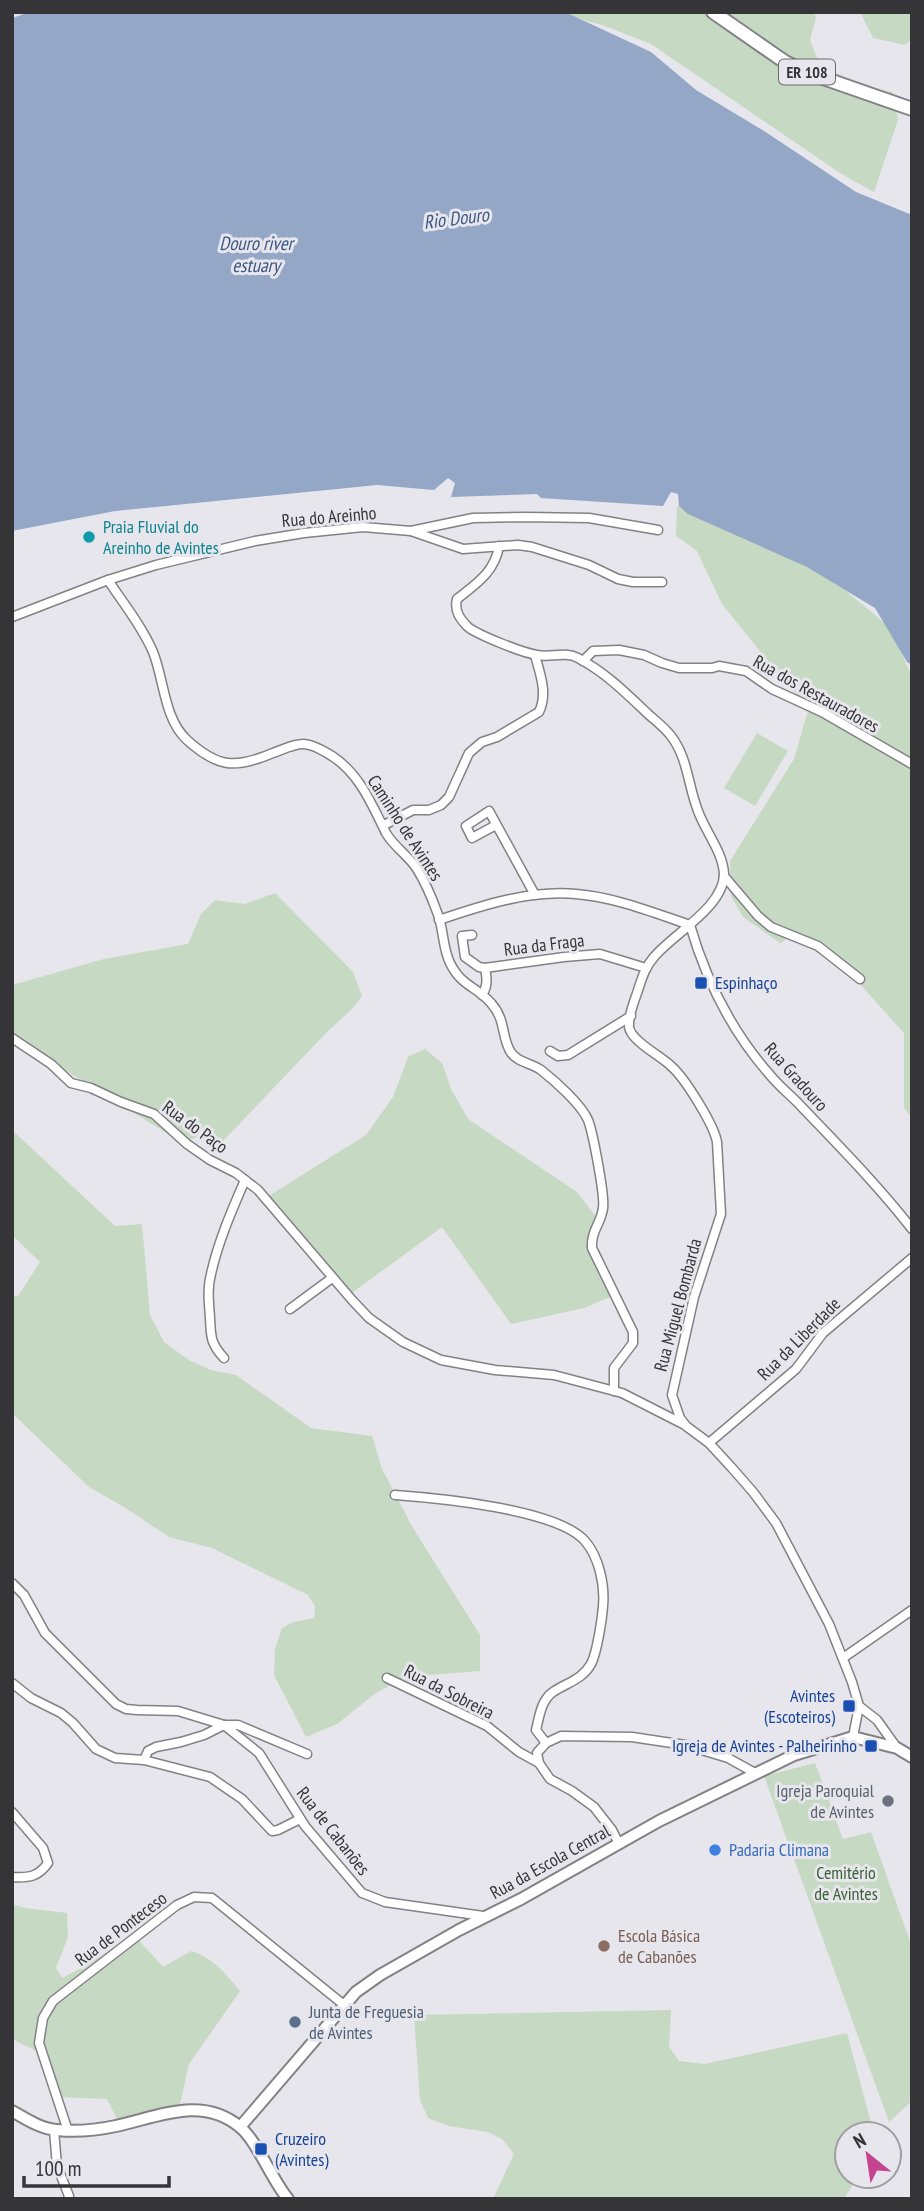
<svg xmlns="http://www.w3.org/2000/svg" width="924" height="2211" font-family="'PT Sans Narrow',sans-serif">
<rect width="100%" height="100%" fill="#e6e6ec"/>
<g fill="#c6d9c2">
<path d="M 556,12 L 814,12 L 816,17 L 810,40 L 819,63 L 859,86 L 892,92 L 898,120 L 874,192 L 840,173 L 651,44 L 605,26 Z"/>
<path d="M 860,12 L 912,12 L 912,39 L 905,45 L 873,38 Z"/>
<path d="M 677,506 L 836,576 C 845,597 876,611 890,630 C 899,642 904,662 912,675 L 912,1118 L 904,1108 L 904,1033 L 858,982 L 793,935 L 780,943 L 743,917 L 731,896 L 730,861 L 794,759 L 809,707 L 783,680 L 722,604 L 697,551 L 676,536 Z"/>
<path d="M 757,733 L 788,751 L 755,806 L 724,788 Z"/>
<path d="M 275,893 L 353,972 L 362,996 L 351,1010 L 327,1032 L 223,1141 L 196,1137 L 184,1144 L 12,1037 L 12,985 L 104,959 L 188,944 L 201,914 L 215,900 L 245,904 Z"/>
<path d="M 425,1049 L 442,1063 L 451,1089 L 468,1119 L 577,1192 L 600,1222 L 587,1240 L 615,1295 L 584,1308 L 511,1324 L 442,1227 L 349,1295 L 267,1197 L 366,1135 L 393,1097 L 408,1057 Z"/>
<path d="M 12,1130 L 115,1226 L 142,1224 L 150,1315 L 164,1342 L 189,1360 L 210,1370 L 236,1375 L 311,1428 L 372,1436 L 382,1469 L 413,1528 L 480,1635 L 480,1671 L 405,1677 L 376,1693 L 337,1724 L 306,1737 L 274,1675 L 275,1649 L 282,1628 L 294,1622 L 314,1618 L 315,1606 L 308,1595 L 212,1548 L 169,1537 L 124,1507 L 89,1487 L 12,1413 L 12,1296 L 18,1296 L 40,1262 L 12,1235 Z"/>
<path d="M 815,1763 L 843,1839 L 871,1832 L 912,1947 L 912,2101 L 889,2122 L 764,1776 Z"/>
<path d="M 12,1904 L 25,1908 L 67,1913 L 68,1937 L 56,1968 L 62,1978 L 87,1965 L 134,1935 L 163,1967 L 191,1951 C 212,1957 226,1974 240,1991 L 189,2064 L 180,2104 L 118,2121 L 107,2099 L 58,2097 L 36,2051 L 12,2039 Z"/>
<path d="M 671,2010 L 669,2047 L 679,2061 L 705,2064 L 847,2033 L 874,2134 L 847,2134 L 847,2176 L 858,2176 L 844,2199 L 493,2199 L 514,2154 L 502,2139 L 488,2132 L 449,2126 L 428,2118 L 420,2100 L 414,2015 Z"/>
</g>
<path fill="#94a7c6" d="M 30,12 L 565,12 L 651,52 L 696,90 L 764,131 L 856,192 L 912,215 L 912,665 L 907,662 L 875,608 L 807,567 L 688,514 L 679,506 L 678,494 L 671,492 L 663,506 L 541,498 L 537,494 L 451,497 L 455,483 L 448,478 L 434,490 L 377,485 L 115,511 L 12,531 L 12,18 Z"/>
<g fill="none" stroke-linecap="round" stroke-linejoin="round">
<defs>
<g id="minor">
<path d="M 411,531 L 463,549 L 518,545 L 532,547 L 589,565 L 618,579 L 633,582 L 662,582"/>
<path d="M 499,546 C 495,572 476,584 457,599 C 454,611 460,619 468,627 C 478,635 523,653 537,655 C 551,658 565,651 578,658 C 605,672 627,694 648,714 C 656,721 665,728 671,736 C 688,758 688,786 698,811 C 705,831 723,852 724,874 C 724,907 673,934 654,957 C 644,968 641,982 636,996 C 633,1005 628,1017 629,1027 C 631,1041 661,1056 671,1066 C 685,1078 714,1125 717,1142 L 721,1214 L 694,1297 L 672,1395 L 680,1418 L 686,1426 L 709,1443 L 732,1468 L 753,1492 L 776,1523 L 829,1624 L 852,1682 L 859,1706 L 853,1737"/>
<path d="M 108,580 C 123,603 142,626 153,652 C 164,679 164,719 187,740 C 218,768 235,769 273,753 C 282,750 293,744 303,744 C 312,744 324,751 332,756 C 360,774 372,805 386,833 C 393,846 409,856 417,869 C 425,882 432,898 437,912 C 444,928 442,947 450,963 C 462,987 475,985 491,1003 C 506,1020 501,1035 510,1051 C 516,1062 531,1063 541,1070 C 555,1081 581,1104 588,1120 C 593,1133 605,1196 603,1208 C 601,1224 591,1230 592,1248 L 633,1332 L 633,1343 L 614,1368 L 614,1391"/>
<path d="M 12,617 L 108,580 L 156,565 L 255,541 L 304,533 L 363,527 L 411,531 L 473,518 L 526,517 L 589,518 L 658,530"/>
<path d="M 583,661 L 593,651 L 619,650 L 644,655 L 662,663 L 679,668 L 712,668 L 719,666 L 746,671 L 772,689 L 822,712 L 912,764"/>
<path d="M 384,825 L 413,810 L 429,810 L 441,805 L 449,797 L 469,753 L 482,742 L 497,737 L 539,712 C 548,693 540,674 535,655"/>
<path d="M 496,825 L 472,838 L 466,826 L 489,811 L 535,895"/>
<path d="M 724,876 L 758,916 L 771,927 L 818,946 L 860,979"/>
<path d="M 439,920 C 483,905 529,890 576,894 C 615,897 654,913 690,925"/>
<path d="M 690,925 C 706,980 732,1032 770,1075 C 778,1085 788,1093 797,1102 C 836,1143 877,1184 912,1229"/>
<path d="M 472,935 L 462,936 L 465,957 L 479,967 L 485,968 L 564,957 L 600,954 L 646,968"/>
<path d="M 482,995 C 488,986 487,979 485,968"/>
<path d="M 12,1038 L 51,1064 L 71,1083 L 91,1088 L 121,1102 L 154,1114 L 187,1144 L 210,1160 L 236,1173 L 258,1190 L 352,1300 L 369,1318 L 403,1342 L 441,1360 L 495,1370 L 554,1375 L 622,1393 L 683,1424"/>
<path d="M 550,1051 L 558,1056 L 568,1055 L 631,1016"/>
<path d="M 290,1309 L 332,1278"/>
<path d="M 224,1358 C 210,1343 211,1336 210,1318 C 209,1303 207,1288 211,1274 C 218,1242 232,1210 245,1180"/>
<path d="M 709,1443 L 796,1369 L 823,1333 L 912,1258"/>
<path d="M 395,1495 C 437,1498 557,1509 585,1541 C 599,1557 605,1585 603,1606 C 602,1619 597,1653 591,1664 C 582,1680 566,1683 553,1692 C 541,1700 539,1718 536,1730 L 546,1743"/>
<path d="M 12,1583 L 24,1595 L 45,1633 L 116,1704 L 126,1709 L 137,1710 L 178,1711 L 224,1725 L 259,1753 L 305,1826 L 362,1893 L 385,1902 L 483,1916"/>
<path d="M 843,1658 L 912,1610"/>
<path d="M 387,1678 L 487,1726 L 519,1752 L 539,1763 L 550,1779 L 572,1791 L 594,1807 L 612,1830 L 619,1844"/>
<path d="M 12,1683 L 31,1698 L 61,1713 L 73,1723 L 96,1749 L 115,1758 L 144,1760 L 210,1777 L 242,1799 L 272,1831 L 278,1830 L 300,1819"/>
<path d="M 859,1706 L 877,1720 L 897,1748"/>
<path d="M 144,1760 L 148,1751 L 156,1747 L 181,1742 L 204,1735 L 224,1725 L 238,1725 L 307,1754"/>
<path d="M 539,1763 L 537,1753 L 546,1743 L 561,1736 L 632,1737 L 685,1745 L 728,1758 L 755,1773"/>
<path d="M 12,1812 L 43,1848 L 48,1863 C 38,1877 29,1878 12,1877"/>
<path d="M 54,2130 L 57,2166 L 69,2196 L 68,2199"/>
<path d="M 68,2131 L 39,2043 L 43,2018 L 53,2001 L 177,1905 L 194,1897 L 212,1898 L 344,2005"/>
</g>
<g id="tertiary">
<path d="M 12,2111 C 26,2119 41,2129 57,2130 C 76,2132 97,2130 116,2126 C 158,2117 202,2095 240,2127 C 257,2141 272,2180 288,2199"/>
<path d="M 240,2127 L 356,1992 L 380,1975 L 459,1930 L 521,1899 L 659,1821 L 794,1755 L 853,1737 L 897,1748 L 912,1757"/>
</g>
<path id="primary" d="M 713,12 L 785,62 L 806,72 L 912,109"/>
</defs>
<use href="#minor" stroke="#828186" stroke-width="11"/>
<use href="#tertiary" stroke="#828186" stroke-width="14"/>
<use href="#primary" stroke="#828186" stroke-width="16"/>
<use href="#minor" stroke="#fff" stroke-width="8"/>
<use href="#tertiary" stroke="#fff" stroke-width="10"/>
<use href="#primary" stroke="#fff" stroke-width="12"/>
</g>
<circle fill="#0f9aa8" stroke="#e6e6ec" stroke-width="2.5" cx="89" cy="537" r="7"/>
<g fill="#1a4fb4" stroke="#e6e6ec" stroke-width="2.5">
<rect x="694" y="976" width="14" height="14" rx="3.5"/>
<rect x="842" y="1699" width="14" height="14" rx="3.5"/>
<rect x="864" y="1739" width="14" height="14" rx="3.5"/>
<rect x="254" y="2142" width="14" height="14" rx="3.5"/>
</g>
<circle fill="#6b7280" stroke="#e6e6ec" stroke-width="2.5" cx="888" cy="1801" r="7"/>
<circle fill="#3f7fe0" stroke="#e6e6ec" stroke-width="2.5" cx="715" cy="1850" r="7"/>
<circle fill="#8d6e63" stroke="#e6e6ec" stroke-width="2.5" cx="604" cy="1946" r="7"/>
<circle fill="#5c6f8a" stroke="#e6e6ec" stroke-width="2.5" cx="295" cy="2022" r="7"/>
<g text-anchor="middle" stroke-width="6" stroke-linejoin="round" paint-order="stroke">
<rect fill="#e6e6ec" stroke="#6a6a6d" stroke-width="2" x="779" y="59.5" width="56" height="25" rx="5"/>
<g font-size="16" font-weight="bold" fill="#353537">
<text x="807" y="78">ER 108</text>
</g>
<g font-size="18" fill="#353537" stroke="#e6e6ec">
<text transform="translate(329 517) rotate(-5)" y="6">Rua do Areinho</text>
<text transform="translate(816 694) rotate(29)" y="6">Rua dos Restauradores</text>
<text transform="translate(405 828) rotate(57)" y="6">Caminho de Avintes</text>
<text transform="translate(544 945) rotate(-7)" y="6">Rua da Fraga</text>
<text transform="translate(796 1077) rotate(48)" y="6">Rua Gradouro</text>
<text transform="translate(195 1127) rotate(36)" y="6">Rua do Paço</text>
<text transform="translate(678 1305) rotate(-75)" y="6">Rua Miguel Bombarda</text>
<text transform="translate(799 1339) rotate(-45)" y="6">Rua da Liberdade</text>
<text transform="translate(449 1692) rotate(27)" y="6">Rua da Sobreira</text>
<text transform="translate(333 1831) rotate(52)" y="6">Rua de Cabanões</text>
<text transform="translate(550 1862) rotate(-29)" y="6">Rua da Escola Central</text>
<text transform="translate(121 1929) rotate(-37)" y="6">Rua de Ponteceso</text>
</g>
<g font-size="18" fill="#0d838f" stroke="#e6e6ec" text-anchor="start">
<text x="103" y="533">Praia Fluvial do<tspan x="103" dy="21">Areinho de Avintes</tspan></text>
</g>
<g font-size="18" fill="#164399" stroke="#e6e6ec" text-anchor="start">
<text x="715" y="989">Espinhaço</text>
<text x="835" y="1702" text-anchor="end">Avintes<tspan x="835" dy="21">(Escoteiros)</tspan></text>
<text x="857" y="1752" text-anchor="end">Igreja de Avintes - Palheirinho</text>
<text x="275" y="2145">Cruzeiro<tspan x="275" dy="21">(Avintes)</tspan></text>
</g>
<g font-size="18" fill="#5b616d" stroke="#e6e6ec" text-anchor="end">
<text x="874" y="1797">Igreja Paroquial<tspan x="874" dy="21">de Avintes</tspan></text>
</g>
<g font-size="18" fill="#366cbe" stroke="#e6e6ec" text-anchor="start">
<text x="729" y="1856">Padaria Climana</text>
</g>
<g font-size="18" fill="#3b6035" stroke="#e6e6ec">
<text x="846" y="1879">Cemitério<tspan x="846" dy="21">de Avintes</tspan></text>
</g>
<g font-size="18" fill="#785e54" stroke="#e6e6ec" text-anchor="start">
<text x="618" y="1942">Escola Básica<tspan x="618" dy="21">de Cabanões</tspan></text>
</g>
<g font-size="18" fill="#4e5e75" stroke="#e6e6ec" text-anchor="start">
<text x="309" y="2018">Junta de Freguesia<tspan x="309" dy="21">de Avintes</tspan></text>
</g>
<g font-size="19" font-style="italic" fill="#3b5783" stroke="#e6e6ec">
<text transform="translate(456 218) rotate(-7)" y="7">Rio Douro</text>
<text x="256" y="250">Douro river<tspan x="256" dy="22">estuary</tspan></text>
</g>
</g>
<rect width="924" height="2211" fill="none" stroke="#353537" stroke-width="28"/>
<g transform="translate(868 2155) rotate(330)"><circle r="33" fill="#e6e6ec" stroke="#9f9fa4" stroke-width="2"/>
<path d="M0-5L12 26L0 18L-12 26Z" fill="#c5448f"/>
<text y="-10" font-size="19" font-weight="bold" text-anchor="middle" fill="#353537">N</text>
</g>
<path d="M24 2176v10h145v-10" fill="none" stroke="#353537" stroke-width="3.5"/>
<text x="35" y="2176" font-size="21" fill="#353537" stroke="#e6e6ec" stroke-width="5" paint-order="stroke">100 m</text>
</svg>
